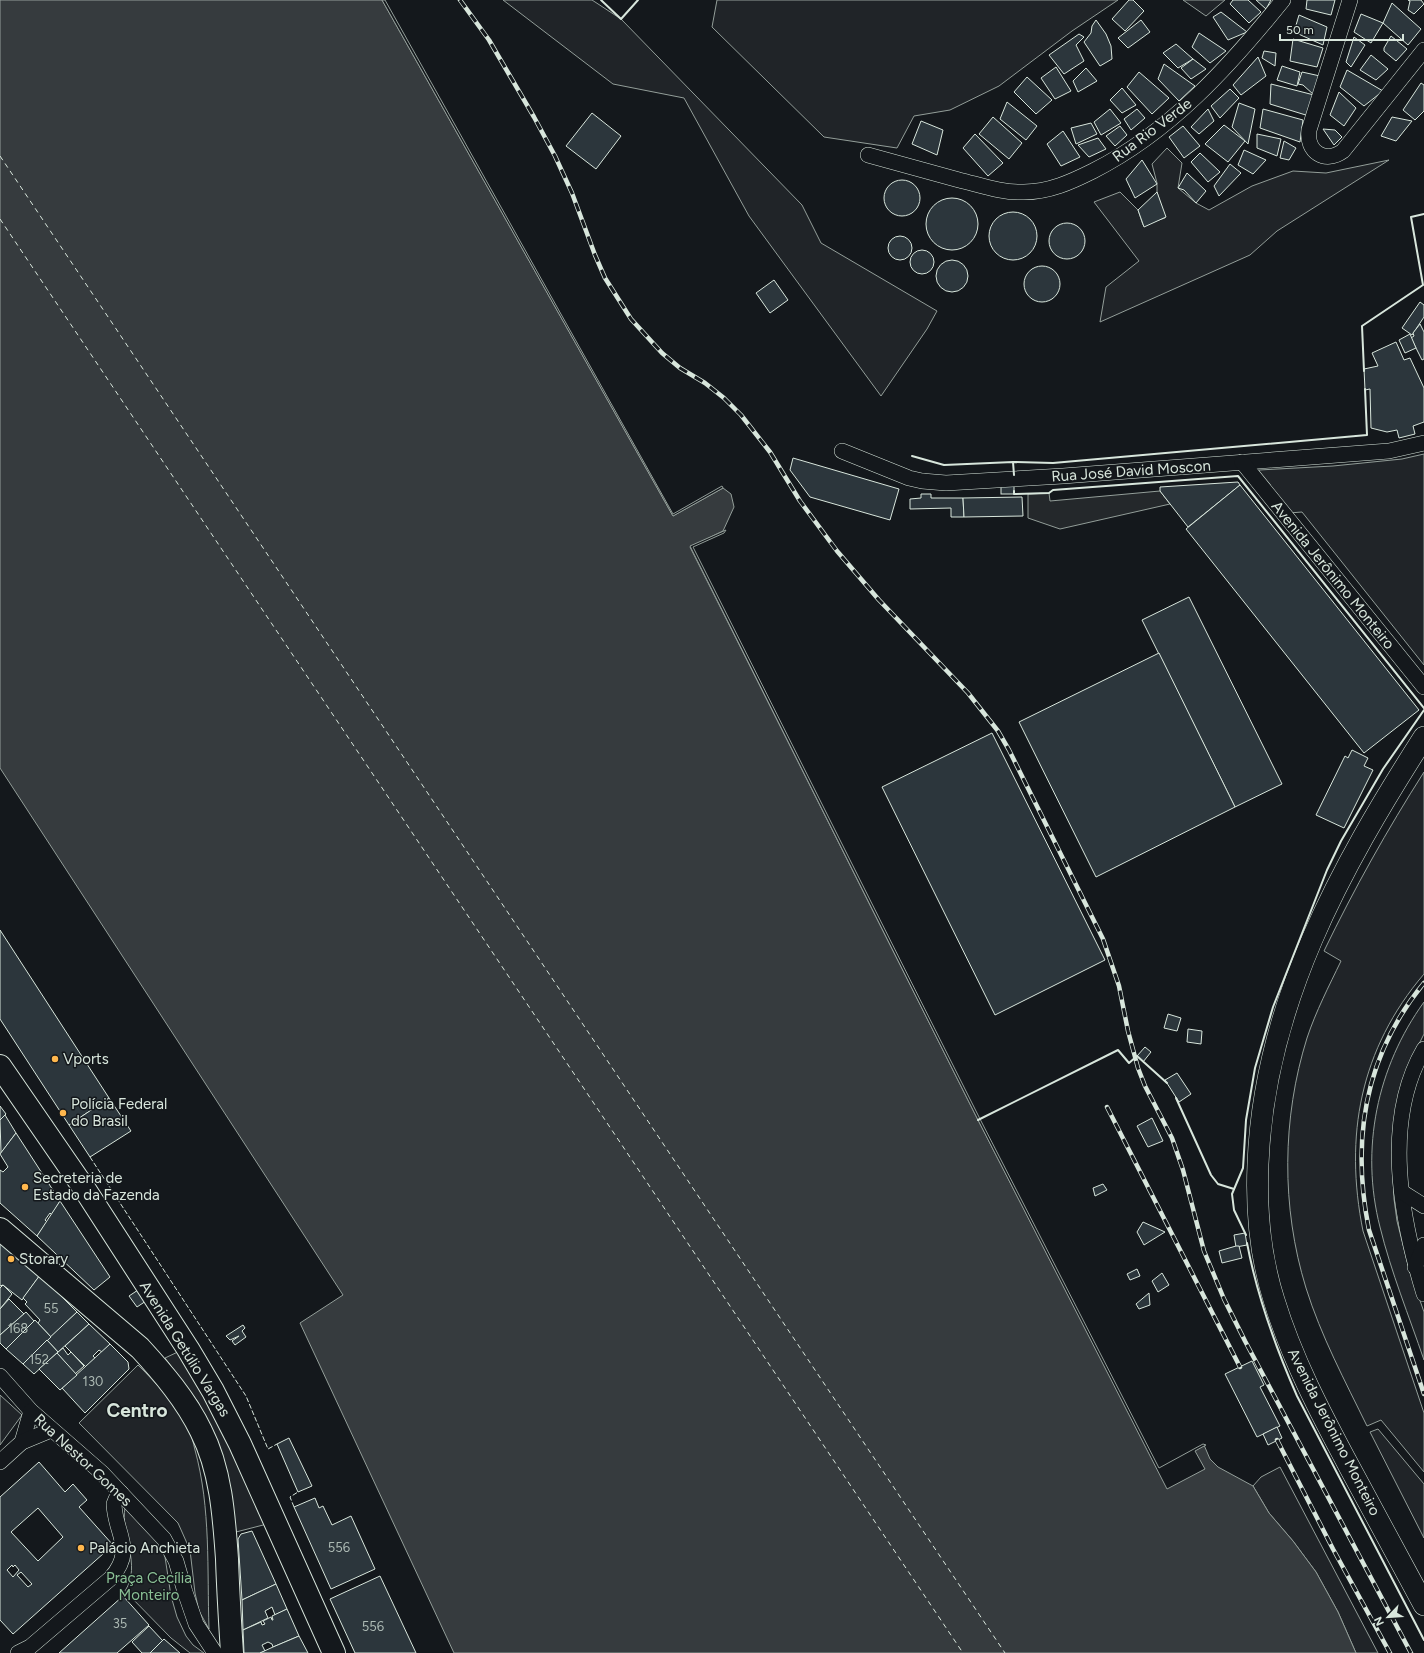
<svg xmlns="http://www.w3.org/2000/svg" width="1424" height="1653" font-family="Figtree,sans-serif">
<rect width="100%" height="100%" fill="#14181c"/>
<g fill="#202428" stroke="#939e99">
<path d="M 503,0 L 592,0 L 621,19 L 802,205 L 821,243 L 937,311 L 927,329 L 881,396 L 749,216 L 684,98 L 613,84 Z"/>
<path d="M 717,0 L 1118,0 L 1072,31 L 999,86 L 950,110 L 914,116 L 897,148 L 824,137 L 712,27 Z"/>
<path d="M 1183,0 L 1225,0 L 1206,16 Z"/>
<path d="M 1167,148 L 1182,163 L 1178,188 L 1196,203 L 1209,210 L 1252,186 L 1293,171 L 1326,173 L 1389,160 L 1277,231 L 1250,255 L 1100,322 L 1106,287 L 1139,261 L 1094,202 L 1120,192 L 1138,210 L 1143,225 L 1165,218 L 1157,192 L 1157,183 L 1152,164 Z"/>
<path d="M 1424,454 L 1424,665 L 1302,512 L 1289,513 L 1258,475 L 1259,470 L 1333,466 L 1402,459 Z"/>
<path d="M 1424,772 L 1424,974 C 1360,1049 1344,1136 1363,1231 L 1424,1413 L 1424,1472 L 1381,1420 L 1367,1426 C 1345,1381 1321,1336 1306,1288 C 1281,1207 1282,1118 1307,1038 C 1316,1011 1329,986 1341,961 L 1324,951 C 1354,889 1387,830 1424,772 Z"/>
<path d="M 1424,1002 L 1424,1034 L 1408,1066 L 1401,1086 L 1393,1130 L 1392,1153 L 1394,1199 L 1397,1221 L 1409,1269 L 1424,1312 L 1424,1360 C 1409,1316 1391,1272 1380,1227 C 1360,1149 1377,1067 1424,1002 Z"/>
<path d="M 182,1350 L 203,1387 L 267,1524 L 236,1532 L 218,1445 L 198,1402 L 165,1358 Z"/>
<path d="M 138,1365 C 157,1384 175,1403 188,1427 C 192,1433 193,1443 195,1450 C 211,1508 207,1570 209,1629 L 199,1611 L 195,1593 L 190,1550 L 178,1523 L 79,1423 Z"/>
<path d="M 0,1395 L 22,1415 L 0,1445 Z"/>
<path d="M 1378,1429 L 1424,1484 L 1424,1538 L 1370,1432 Z"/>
<path d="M 1280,1467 L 1378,1653 L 1356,1653 L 1338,1612 L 1316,1572 L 1293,1541 L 1269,1513 L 1253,1486 L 1261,1477 Z"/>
<path d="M 125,1508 L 159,1543 L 165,1557 L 171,1596 L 177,1617 L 186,1636 L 193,1645 L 204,1653 L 190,1653 L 171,1638 L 125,1591 C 142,1565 120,1533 125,1508 Z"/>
</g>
<path fill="#24282b" stroke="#939e99" d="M 1160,491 L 1170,504 L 1060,529 L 1028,518 L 1028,494 L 1049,493 L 1050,501 Z"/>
<path fill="#363b3e" stroke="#939e99" d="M 0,0 L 382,0 L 673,516 L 723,488 L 731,494 L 734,507 L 723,531 L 690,547 L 978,1120 L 1158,1470 L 1204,1445 L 1210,1459 L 1218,1467 L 1253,1486 L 1269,1513 L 1293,1541 L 1316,1572 L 1338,1612 L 1356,1653 L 454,1653 L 300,1323 L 343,1295 L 0,768 Z"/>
<g fill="#14181c" stroke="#939e99">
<path d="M 382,0 L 385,0 L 673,514 L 722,486 L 723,488 L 673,516 Z"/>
<path d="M 726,530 L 724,533 L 693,547 L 980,1119 L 1159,1468 L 1203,1444 L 1206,1445 L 1195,1451 L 1205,1469 L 1167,1489 L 978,1120 L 690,546 Z"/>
</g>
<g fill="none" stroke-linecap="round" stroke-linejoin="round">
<g stroke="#d8e6dc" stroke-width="1" stroke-dasharray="5 4" stroke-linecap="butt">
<path d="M 0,156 L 1005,1653"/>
<path d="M 0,219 L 963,1653"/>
</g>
</g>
<g fill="#2c363c" stroke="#d8e6dc" fill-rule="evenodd">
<path d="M 1129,0 L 1133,0 L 1144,11 L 1125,31 L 1112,19 Z"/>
<path d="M 1233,0 L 1248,0 L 1261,12 L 1249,23 L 1230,4 Z"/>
<path d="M 1256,0 L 1271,0 L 1266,9 Z"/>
<path d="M 1307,0 L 1335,0 L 1331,15 L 1306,9 Z"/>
<path d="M 1408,0 L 1421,0 L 1424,4 L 1414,14 L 1408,10 L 1410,1 Z"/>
<path d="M 1392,3 L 1421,29 L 1408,45 L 1383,23 Z"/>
<path d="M 1221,12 L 1247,32 L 1228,40 L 1213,17 Z"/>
<path d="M 1361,14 L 1383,23 L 1371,43 L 1354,32 Z"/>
<path d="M 1299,15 L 1327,27 L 1323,45 L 1294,32 Z"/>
<path d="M 1096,20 L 1106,34 L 1111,46 L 1112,59 L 1100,66 L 1084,42 L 1091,33 L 1092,26 Z"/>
<path d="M 1141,20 L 1150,32 L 1128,48 L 1118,38 Z"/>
<path d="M 1199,33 L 1226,51 L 1210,63 L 1192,47 Z"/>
<path d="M 1079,34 L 1084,37 L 1076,45 L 1084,61 L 1064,74 L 1049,55 Z"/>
<path d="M 1391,36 L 1407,49 L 1396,61 L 1384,51 L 1384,48 Z"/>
<path d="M 1354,37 L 1365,45 L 1351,67 L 1346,62 Z"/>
<path d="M 1293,39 L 1323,48 L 1317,67 L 1290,61 Z"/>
<path d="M 1176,44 L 1193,59 L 1178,68 L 1163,53 Z"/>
<path d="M 1264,51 L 1276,53 L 1275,66 L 1262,58 Z"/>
<path d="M 1371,55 L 1388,69 L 1376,80 L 1360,70 Z"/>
<path d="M 1258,57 L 1266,76 L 1241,95 L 1233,85 Z"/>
<path d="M 1193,59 L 1206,69 L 1191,79 L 1181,68 Z"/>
<path d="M 1164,64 L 1195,86 L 1179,101 L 1158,79 Z"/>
<path d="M 1282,66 L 1300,72 L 1297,86 L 1277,80 Z"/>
<path d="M 1056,67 L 1071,91 L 1055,99 L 1041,78 Z"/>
<path d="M 1086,68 L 1097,81 L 1078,92 L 1073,81 Z"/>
<path d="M 1347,70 L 1383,91 L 1364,106 L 1340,87 Z"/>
<path d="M 1139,72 L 1169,98 L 1152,114 L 1127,87 Z"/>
<path d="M 1302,72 L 1320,76 L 1314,95 L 1303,85 L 1298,84 Z"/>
<path d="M 1027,77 L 1052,100 L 1036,114 L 1014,92 Z"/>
<path d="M 1421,83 L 1424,85 L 1424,111 L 1415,120 L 1403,110 Z"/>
<path d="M 1271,84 L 1314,95 L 1309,116 L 1270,104 Z"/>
<path d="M 1122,88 L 1136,105 L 1122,113 L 1110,100 Z"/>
<path d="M 1230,89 L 1239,98 L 1220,118 L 1211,106 Z"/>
<path d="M 1339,92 L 1356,108 L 1344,126 L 1330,115 Z"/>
<path d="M 1007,102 L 1037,126 L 1026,140 L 1000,119 Z"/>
<path d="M 1239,103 L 1255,109 L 1248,144 L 1232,127 Z"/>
<path d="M 1110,109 L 1121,123 L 1101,135 L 1094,122 Z"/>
<path d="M 1137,109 L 1145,118 L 1131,130 L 1124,119 Z"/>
<path d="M 1208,109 L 1214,121 L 1199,134 L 1191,127 Z"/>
<path d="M 1263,109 L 1303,120 L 1300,142 L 1260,128 Z"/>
<path d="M 592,113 L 621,136 L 596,169 L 566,146 Z"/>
<path d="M 993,117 L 1022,143 L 1009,159 L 979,134 Z"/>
<path d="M 1392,117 L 1412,121 L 1396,141 L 1381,136 Z"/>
<path d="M 921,121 L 943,130 L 937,155 L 912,144 Z"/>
<path d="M 1091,123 L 1097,134 L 1076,144 L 1071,128 Z"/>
<path d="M 1224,125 L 1245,141 L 1228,162 L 1205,144 Z"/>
<path d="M 1120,126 L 1127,135 L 1115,146 L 1106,136 Z"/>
<path d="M 1183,126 L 1200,146 L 1184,158 L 1169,137 Z"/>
<path d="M 1323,129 L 1335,130 L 1342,137 L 1334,145 Z"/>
<path d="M 1063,131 L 1080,157 L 1061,166 L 1047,144 Z"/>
<path d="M 975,134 L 1003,163 L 988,176 L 963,148 Z"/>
<path d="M 1257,134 L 1281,139 L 1277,156 L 1257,148 Z"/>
<path d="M 1098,138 L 1106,149 L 1089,157 L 1078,145 Z"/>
<path d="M 1284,141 L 1296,148 L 1289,160 L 1280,158 Z"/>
<path d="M 1244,150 L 1266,160 L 1253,174 L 1238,165 Z"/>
<path d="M 1200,153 L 1220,172 L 1208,182 L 1191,162 Z"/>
<path d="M 1142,160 L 1157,184 L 1135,198 L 1126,179 Z"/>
<path d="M 1230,164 L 1241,173 L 1219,196 L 1214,186 Z"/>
<path d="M 1187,173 L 1206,191 L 1196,203 L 1184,190 L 1178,188 Z"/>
<circle cx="902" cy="198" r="18"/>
<path d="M 1157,192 L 1166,217 L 1144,227 L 1138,210 Z"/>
<circle cx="952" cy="224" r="26"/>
<circle cx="1013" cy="236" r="24"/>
<circle cx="1067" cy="241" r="18"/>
<circle cx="900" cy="248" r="12"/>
<circle cx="922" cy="262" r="12"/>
<circle cx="952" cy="276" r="16"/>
<circle cx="1042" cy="284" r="18"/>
<path d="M 774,280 L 788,300 L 770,313 L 756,293 Z"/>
<path d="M 1420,302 L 1424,305 L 1424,317 L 1412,335 L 1402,328 Z"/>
<path d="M 1420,324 L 1424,332 L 1424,359 L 1422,360 L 1411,338 L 1414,336 L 1413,333 Z"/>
<path d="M 1410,334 L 1416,348 L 1405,353 L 1399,340 Z"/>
<path d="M 1396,342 L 1404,360 L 1410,358 L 1424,388 L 1424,422 L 1413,426 L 1415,434 L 1399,438 L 1397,430 L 1387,432 L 1371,428 L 1370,389 L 1365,390 L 1364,369 L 1378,366 L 1372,353 Z"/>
<path d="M 793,458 L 899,489 L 890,520 L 810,497 L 790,470 Z"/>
<path d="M 1238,482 L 1240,485 L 1188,527 L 1160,491 L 1160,487 Z"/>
<rect x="1001" y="483" width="13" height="11"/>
<path d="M 1240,485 L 1419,710 L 1364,753 L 1186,529 Z"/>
<path d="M 921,494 L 931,494 L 931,498 L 963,498 L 964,517 L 951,517 L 951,508 L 910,509 L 910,499 L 921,498 Z"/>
<path d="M 1022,497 L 1023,516 L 964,517 L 963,498 Z"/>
<path d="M 1189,597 L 1282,784 L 1235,807 L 1142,620 Z"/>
<path d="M 1159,653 L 1235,807 L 1096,877 L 1019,722 Z"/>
<path d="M 992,733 L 1105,960 L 995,1015 L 882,787 Z"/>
<path d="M 1352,750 L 1368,758 L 1364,766 L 1373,770 L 1344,828 L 1316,815 L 1345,756 L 1348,758 Z"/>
<path d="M 0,930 L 109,1098 L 69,1125 L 0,1019 Z"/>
<path d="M 1168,1014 L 1181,1018 L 1177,1031 L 1164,1028 Z"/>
<path d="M 1188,1029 L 1202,1031 L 1201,1044 L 1187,1042 Z"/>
<path d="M 1145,1047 L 1151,1052 L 1143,1062 L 1137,1056 Z"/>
<path d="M 1177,1073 L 1191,1094 L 1179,1102 L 1165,1080 Z"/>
<path d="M 109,1098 L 131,1131 L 90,1157 L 69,1125 Z"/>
<path d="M 0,1106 L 6,1114 L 0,1120 Z"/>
<path d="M 5,1115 L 16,1133 L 1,1153 L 0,1120 Z"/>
<path d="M 1152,1118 L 1163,1141 L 1148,1147 L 1137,1126 Z"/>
<path d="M 16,1133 L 60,1201 L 52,1215 L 50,1213 L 45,1220 L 47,1222 L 37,1236 L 0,1203 L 0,1170 L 3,1172 L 8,1167 L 0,1154 Z"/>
<path d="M 1103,1184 L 1107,1190 L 1095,1196 L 1093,1188 Z"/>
<path d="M 60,1201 L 110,1277 L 94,1290 L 37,1236 Z"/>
<path d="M 1143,1222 L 1165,1232 L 1144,1245 L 1137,1232 Z"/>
<path d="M 1245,1233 L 1247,1245 L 1236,1247 L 1234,1235 Z"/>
<path d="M 0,1242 L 40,1275 L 22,1300 L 3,1285 L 0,1286 Z"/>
<path d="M 1236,1246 L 1239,1246 L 1242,1258 L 1222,1263 L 1219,1251 Z"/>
<path d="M 1137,1269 L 1140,1276 L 1130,1280 L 1127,1274 Z"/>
<path d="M 1162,1273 L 1169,1285 L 1158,1292 L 1152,1281 Z"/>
<path d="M 40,1275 L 77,1312 L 51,1337 L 38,1323 L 40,1320 L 25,1304 L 27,1302 L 23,1298 Z"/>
<path d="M 3,1285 L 12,1294 L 0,1309 L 0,1288 Z"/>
<path d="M 138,1290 L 146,1301 L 137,1307 L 129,1296 Z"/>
<path d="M 1149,1293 L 1150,1305 L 1139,1309 L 1136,1304 Z"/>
<path d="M 9,1299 L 24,1314 L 0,1335 L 0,1309 Z"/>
<path d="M 26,1312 L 34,1321 L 6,1349 L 0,1343 L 0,1335 Z"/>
<path d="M 77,1312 L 89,1324 L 58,1352 L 47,1340 Z"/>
<path d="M 35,1320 L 51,1337 L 23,1364 L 6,1349 Z"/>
<path d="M 89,1324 L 110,1344 L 102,1352 L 99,1350 L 93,1356 L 95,1358 L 86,1367 L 65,1346 Z"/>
<path d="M 243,1325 L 245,1328 L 242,1331 L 246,1337 L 235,1345 L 232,1341 L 239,1336 L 230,1340 L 226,1336 Z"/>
<path d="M 47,1340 L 58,1352 L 34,1374 L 23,1364 Z"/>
<path d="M 110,1344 L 128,1362 L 129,1369 L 85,1413 L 62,1388 Z"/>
<path d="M 63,1348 L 68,1355 L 71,1352 L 84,1366 L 75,1374 L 57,1353 Z"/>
<path d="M 57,1353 L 77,1375 L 60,1390 L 39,1369 Z"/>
<path d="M 1252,1361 L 1264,1385 L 1260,1387 L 1280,1426 L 1257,1437 L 1225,1374 Z"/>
<path d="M 1277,1427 L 1282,1438 L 1268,1445 L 1263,1434 Z"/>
<path d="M 289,1438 L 312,1486 L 298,1492 L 277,1444 Z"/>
<path d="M 39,1462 L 65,1492 L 73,1484 L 87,1500 L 79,1507 L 113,1545 L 13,1634 L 0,1620 L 0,1497 ZM 38,1508 L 63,1537 L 38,1561 L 11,1532 ZM 12,1565 L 13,1567 L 15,1565 L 19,1570 L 13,1577 L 7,1570 ZM 21,1572 L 32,1584 L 28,1587 L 17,1575 Z"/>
<path d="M 315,1498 L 319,1508 L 323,1506 L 332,1525 L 351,1516 L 375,1569 L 331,1589 L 294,1507 Z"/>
<path d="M 252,1531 L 276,1584 L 242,1600 L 238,1539 L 241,1534 Z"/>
<path d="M 380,1576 L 416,1653 L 355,1653 L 330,1599 Z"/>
<path d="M 276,1584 L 287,1609 L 275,1615 L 272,1607 L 265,1611 L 268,1618 L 243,1630 L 242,1600 Z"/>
<path d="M 123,1596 L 149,1625 L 117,1653 L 59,1653 Z"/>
<path d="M 287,1609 L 299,1636 L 273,1647 L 272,1644 L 268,1642 L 262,1645 L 265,1651 L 260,1653 L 244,1653 L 243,1630 L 261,1622 L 262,1625 L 265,1624 L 263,1621 L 271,1617 L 272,1620 L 273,1620 L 272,1616 Z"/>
<path d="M 149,1626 L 163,1641 L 150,1653 L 142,1653 L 132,1642 Z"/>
<path d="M 299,1636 L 308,1653 L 260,1653 L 273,1647 Z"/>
<path d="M 164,1639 L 180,1653 L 150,1653 Z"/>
</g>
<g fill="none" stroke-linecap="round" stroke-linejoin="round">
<defs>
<g id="street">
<path d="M 1350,0 L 1309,130 C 1306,152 1325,164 1343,151 L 1424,50"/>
<path d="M 868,155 C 898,163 929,172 959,180 C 980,185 1002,193 1024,192 C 1049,192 1071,182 1093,171 C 1170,132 1229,67 1283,0"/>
<path d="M 842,451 L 909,478 L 922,481 L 946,483 L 1063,476 L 1389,451 L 1424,443"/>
<path d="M 1242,462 L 1424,687"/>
<path d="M 1424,1049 C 1382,1121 1401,1219 1424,1294"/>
<path d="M 1402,1192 L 1424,1206"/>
<path d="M 1415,1267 L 1424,1245"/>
<path d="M 0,1376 L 31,1411 L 102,1473 L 164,1539 L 176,1561 L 185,1592 L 196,1624 L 215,1653"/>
<path d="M 22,1442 L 31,1411"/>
<path d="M 0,1462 L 22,1442 L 51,1430"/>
<path d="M 18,1653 L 30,1647 L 111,1578 C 136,1549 115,1534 114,1504 L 116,1499 L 121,1493"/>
</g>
<path id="secondary" d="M 1424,737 C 1340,868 1264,1005 1258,1164 C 1256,1210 1260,1256 1274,1300 C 1292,1359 1321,1414 1350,1468 C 1375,1514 1399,1559 1424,1605"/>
<g id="primary">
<path d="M 0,1066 L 84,1188 L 188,1349 L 213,1391 L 240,1444 L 334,1653"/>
<path d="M 0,1229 L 140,1348 C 163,1373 186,1400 201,1431 C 221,1470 224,1516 227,1559 C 228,1590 230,1622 232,1653"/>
</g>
</defs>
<use href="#street" stroke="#d8e6dc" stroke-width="16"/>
<use href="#secondary" stroke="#d8e6dc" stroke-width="22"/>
<use href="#primary" stroke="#d8e6dc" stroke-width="24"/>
<use href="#street" stroke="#14181c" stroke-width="15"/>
<use href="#secondary" stroke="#14181c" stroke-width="21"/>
<use href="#primary" stroke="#14181c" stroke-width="22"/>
<defs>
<g id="rail">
<path d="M 460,0 L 489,40 L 534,117 L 555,156 L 572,193 L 595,255 L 605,278 L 631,319 L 662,353 L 680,368 L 705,383 L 724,398 L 741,415 L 770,452 L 800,501 L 837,551 L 879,600 L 968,693 L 998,731 L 1009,750 L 1103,939 L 1119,986 L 1128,1031 L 1138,1068 L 1145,1086 L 1172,1138 L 1183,1170 L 1204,1251 L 1224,1299 L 1245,1341 L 1411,1653"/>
<path d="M 1424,983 C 1364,1056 1351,1140 1369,1230 L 1424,1394"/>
<path d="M 1107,1107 L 1240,1367"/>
<path d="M 1277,1440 L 1333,1549 L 1390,1653"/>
</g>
</defs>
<use href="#rail" stroke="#d8e6dc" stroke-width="4.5"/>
<use href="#rail" stroke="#14181c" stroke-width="3" stroke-dasharray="9" stroke-linecap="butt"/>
<g stroke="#d8e6dc" stroke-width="1" stroke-dasharray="5 2" stroke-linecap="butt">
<path d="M 90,1157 L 246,1396 L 268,1449 L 277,1444"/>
<path d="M 294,1507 L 290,1497 L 298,1492"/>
</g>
<g stroke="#d8e6dc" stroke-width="2">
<path d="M 601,0 L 621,19 L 638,0"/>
<path d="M 1364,371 L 1362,326 L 1423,285 L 1411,217 L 1424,214"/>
<path d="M 912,456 L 944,465 L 1013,462 L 1053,463 L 1367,435 L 1365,389"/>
<path d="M 1013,462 L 1014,475"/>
<path d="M 1014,491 L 1014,494 L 1049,493 L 1053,490 L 1238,476 L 1424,708"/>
<path d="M 1176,1098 L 1211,1175 L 1218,1184 L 1234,1189"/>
<path d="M 978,1120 L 1118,1050 L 1129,1063 L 1137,1056 L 1167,1083"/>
<path d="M 1246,1235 L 1234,1210 L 1232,1194 L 1243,1168 L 1246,1120 L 1255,1068 L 1273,1007 L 1327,870 L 1341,841 L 1383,769 L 1424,710"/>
<path d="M 1247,1243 C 1257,1296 1275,1346 1297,1396 L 1424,1640"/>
</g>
</g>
<g fill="#ffb74d" stroke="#14181c" stroke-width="1.5">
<circle cx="55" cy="1059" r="4"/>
<circle cx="63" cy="1113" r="4"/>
<circle cx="25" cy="1187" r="4"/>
<circle cx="11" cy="1259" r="4"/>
<circle cx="81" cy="1548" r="4"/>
</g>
<g text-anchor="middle" stroke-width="3" stroke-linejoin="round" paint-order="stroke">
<g font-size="13" fill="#adbab4">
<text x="51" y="1313">55</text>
<text x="18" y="1333">168</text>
<text x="39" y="1364">152</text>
<text x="93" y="1386">130</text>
<text x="339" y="1552">556</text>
<text x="120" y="1628">35</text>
<text x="373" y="1631">556</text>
</g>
<g font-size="15" fill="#d8e6dc" stroke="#14181c">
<text transform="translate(1152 130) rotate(-37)" y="5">Rua Rio Verde</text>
<text transform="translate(1131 471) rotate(-4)" y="5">Rua José David Moscon</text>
<text transform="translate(1333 575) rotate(51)" y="5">Avenida Jerônimo Monteiro</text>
<text transform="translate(185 1349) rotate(58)" y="5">Avenida Getúlio Vargas</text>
<text transform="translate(1334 1432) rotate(63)" y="5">Avenida Jerônimo Monteiro</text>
<text transform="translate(83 1460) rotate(43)" y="5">Rua Nestor Gomes</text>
</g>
<g font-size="15" fill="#d8e6dc" stroke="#14181c" text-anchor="start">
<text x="63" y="1064">Vports</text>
<text x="71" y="1109">Polícia Federal<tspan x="71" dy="17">do Brasil</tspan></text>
<text x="33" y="1183">Secreteria de<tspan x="33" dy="17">Estado da Fazenda</tspan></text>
<text x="19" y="1264">Storary</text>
<text x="89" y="1553">Palácio Anchieta</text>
</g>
<g font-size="15" fill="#8ac095" stroke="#14181c">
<text x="149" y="1583">Praça Cecília<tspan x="149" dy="17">Monteiro</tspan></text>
</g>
<g font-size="19" font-weight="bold" fill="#d8e6dc" stroke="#14181c">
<text x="137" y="1417">Centro</text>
</g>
</g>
<g transform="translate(1388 1617) rotate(245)" stroke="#14181c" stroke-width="3" paint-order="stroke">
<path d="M0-3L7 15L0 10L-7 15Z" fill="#d8e6dc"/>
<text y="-6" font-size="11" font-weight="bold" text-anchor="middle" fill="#d8e6dc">N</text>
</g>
<path d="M1280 34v6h123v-6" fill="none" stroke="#d8e6dc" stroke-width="2"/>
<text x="1286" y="34" font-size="12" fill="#d8e6dc" stroke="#14181c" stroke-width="3" paint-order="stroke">50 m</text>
</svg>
